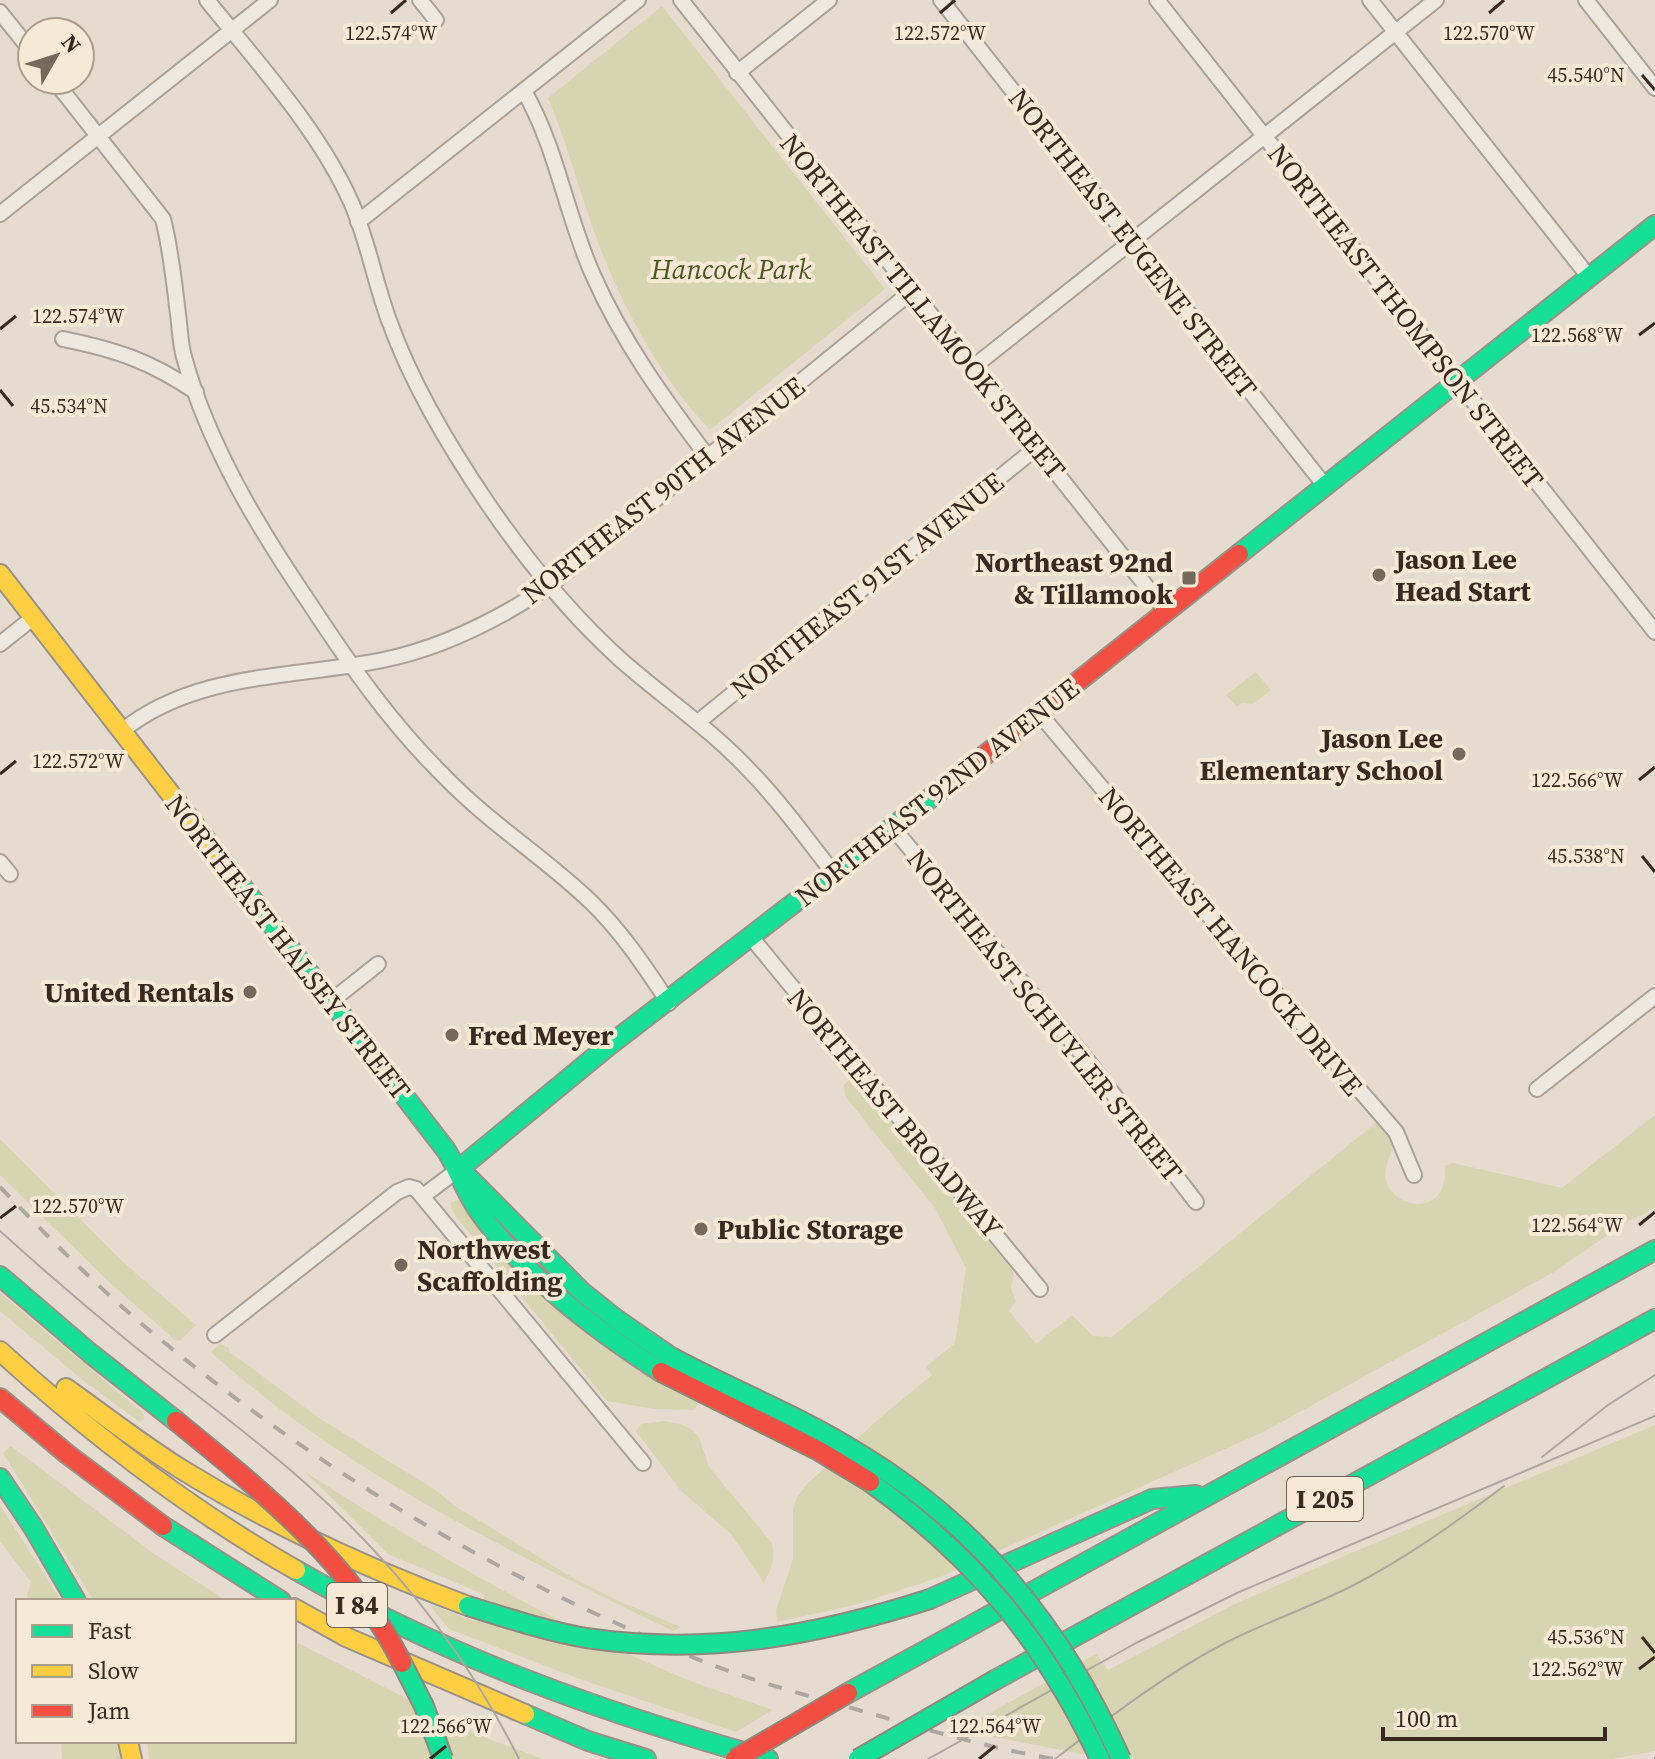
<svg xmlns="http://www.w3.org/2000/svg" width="1655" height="1759" font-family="'Source Serif 4',serif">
<rect width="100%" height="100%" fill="#e5dccf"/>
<g fill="#d7d4b1">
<path d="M 662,6 L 885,289 L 710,430 C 661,378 623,309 598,242 C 580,194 568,145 548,98 Z"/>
<path d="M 1256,672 L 1271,690 L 1253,704 L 1242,703 L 1237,707 L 1226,695 Z"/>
<path d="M 853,1076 L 1014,1272 L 1011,1289 L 1016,1301 L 1009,1311 L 1036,1344 L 1072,1315 L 1093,1336 L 1112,1337 L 1377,1122 C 1382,1128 1390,1135 1392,1143 C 1393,1155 1382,1167 1386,1180 C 1391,1201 1421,1213 1437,1196 C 1445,1188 1445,1177 1445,1166 L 1453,1163 L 1562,1188 L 1655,1115 L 1655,1208 L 1627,1222 L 1554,1272 L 1263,1432 L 940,1577 L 858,1604 L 777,1622 L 776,1610 L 793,1559 L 793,1509 L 797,1497 L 807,1484 L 882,1416 L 932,1375 L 926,1367 L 955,1343 L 966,1268 L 935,1208 L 845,1096 L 844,1085 Z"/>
<path d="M 0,1139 L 123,1262 L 196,1325 L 180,1341 L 175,1340 L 108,1281 L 0,1175 Z"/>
<path d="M 460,1199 L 699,1400 L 695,1410 L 655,1409 L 607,1401 L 454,1214 L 450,1203 Z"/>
<path d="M 0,1293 L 143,1413 L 144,1419 L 140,1422 L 84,1381 L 0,1311 Z"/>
<path d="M 220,1344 L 229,1348 L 230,1352 L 319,1418 L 437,1491 L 455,1506 L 575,1579 L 621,1602 L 681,1627 L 673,1631 C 512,1552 345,1474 211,1352 Z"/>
<path d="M 664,1421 L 680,1424 L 691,1429 L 699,1437 L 709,1467 L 772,1543 C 776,1558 771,1570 764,1583 L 731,1534 L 681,1491 L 636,1431 L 641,1424 Z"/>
<path d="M 1655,1425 L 1655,1751 L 1613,1759 L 1107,1759 L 959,1730 L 1096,1654 L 1108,1670 L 1233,1605 L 1323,1565 Z"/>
<path d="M 11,1446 L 154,1554 L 227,1601 L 94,1601 L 3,1453 Z"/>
<path d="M 305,1472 C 422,1547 542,1617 669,1672 C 703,1687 738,1697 773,1710 L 736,1732 L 580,1679 L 449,1629 L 429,1604 L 477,1622 L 485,1595 L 388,1554 Z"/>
<path d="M 0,1505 L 61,1601 L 30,1601 L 27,1595 L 31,1582 L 0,1541 Z"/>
<path d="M 294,1641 L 476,1734 L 542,1759 L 149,1759 L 147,1741 L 294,1741 Z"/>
<path d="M 61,1741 L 117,1741 L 121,1759 L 62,1759 Z"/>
</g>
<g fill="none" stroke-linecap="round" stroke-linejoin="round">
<defs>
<g id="street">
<path d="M 207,0 C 256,61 319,130 351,202 C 368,240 375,284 390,323 C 413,387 450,448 488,504 C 527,561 570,614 621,660 C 664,698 711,729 750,771 C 781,803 807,839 834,874"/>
<path d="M 420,0 L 436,20"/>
<path d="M 681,0 L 1166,611"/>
<path d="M 941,0 L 1325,486"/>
<path d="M 1157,0 L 1655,632"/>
<path d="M 1370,0 L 1589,277"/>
<path d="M 1586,0 L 1655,88"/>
<path d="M 0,12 L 32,52"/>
<path d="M 737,73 L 829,0"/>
<path d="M 54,80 L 163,219 C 171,250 174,282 178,314 C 180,328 180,343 184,357 C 208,445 259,529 310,604 C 350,665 392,725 444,776 C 489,823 544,857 591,902 C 622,932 645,967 669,1003"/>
<path d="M 524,91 C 557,148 566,215 593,275 C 622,341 664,399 707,456"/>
<path d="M 0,214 L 270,0"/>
<path d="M 358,222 L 638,0"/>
<path d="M 63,339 C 117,350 150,361 196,392"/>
<path d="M 972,368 L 1436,0"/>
<path d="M 0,644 L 34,617"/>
<path d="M 1038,712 L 1233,944 L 1396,1132 L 1414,1175"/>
<path d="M 698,722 L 1036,448"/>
<path d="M 122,731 C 195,672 294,678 383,660 C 442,648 499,619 549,586 L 911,292"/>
<path d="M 893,828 L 1087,1060 L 1196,1202"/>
<path d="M 0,862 L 10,874"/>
<path d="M 751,937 L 1040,1289"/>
<path d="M 330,1002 L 378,964"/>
<path d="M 1537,1089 L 1655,996"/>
<path d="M 423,1196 L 459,1169"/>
<path d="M 215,1335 L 397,1192 L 409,1187 L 416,1189 L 643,1463"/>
</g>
<g id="fast">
<path d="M 1239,554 L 1655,225"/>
<path d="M 221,859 L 446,1150 C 458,1169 465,1191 478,1210 C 525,1277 593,1328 661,1372"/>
<path d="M 459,1169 L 607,1047 L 937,793"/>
<path d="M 464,1173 L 581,1291 L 616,1319 L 671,1357"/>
<path d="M 0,1276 L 90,1353 L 176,1421"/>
<path d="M 0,1478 L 33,1527 L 76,1601"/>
<path d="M 163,1526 L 281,1601"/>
<path d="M 296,1570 C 444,1656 603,1713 768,1759"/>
<path d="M 930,1599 L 1152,1499 L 1196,1495"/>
<path d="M 995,1680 L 1655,1319"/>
<path d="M 848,1693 L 1655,1250"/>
<path d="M 525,1714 L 588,1741 L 646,1759"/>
</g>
<g id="slow">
<path d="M 0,574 L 221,859"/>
<path d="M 0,1351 C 92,1435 187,1508 296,1570"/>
<path d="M 66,1388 C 104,1415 141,1444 181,1469 C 272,1525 368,1569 468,1606"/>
<path d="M 294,1608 L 346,1637 L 525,1714"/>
<path d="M 128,1741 L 132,1759"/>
</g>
<g id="jam">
<path d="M 937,793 L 1239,554"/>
<path d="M 0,1398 L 67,1454 L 163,1526"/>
</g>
</defs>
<use href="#street" stroke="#aba197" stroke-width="18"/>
<use href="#fast" stroke="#9a9188" stroke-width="22"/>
<use href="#slow" stroke="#9a9188" stroke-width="22"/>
<use href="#jam" stroke="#9a9188" stroke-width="22"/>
<use href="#street" stroke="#ede8e0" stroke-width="14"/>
<use href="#fast" stroke="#16e098" stroke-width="18"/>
<use href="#slow" stroke="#ffcf43" stroke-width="18"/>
<use href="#jam" stroke="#f24e42" stroke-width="18"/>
<g stroke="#ada7a0" stroke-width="2">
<path d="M 0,1231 C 42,1269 85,1306 129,1342 C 187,1389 248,1432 304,1482 C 392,1560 467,1654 519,1759"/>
<path d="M 1542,1457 L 1608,1405 L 1655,1375"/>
<path d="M 928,1759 L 1136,1643 L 1239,1592 L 1655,1416"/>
<path d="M 1055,1759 C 1110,1717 1165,1674 1227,1642 C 1267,1622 1310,1607 1350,1587 C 1405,1559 1455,1523 1504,1486"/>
</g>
<g stroke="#ada7a0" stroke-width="4" stroke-dasharray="14 14" stroke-linecap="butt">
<path d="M 0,1187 C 51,1240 103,1293 160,1339 C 299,1453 452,1550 616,1623 C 653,1640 691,1658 729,1671 C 777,1688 827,1701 876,1715 C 935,1732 994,1749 1054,1759"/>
<path d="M 1654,1759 L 1655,1759"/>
</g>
<defs>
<g id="fast-bridge">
<path d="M 671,1357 C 732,1390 797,1415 855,1451 C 980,1526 1062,1628 1121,1759"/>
<path d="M 870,1482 C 977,1559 1043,1640 1100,1759"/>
<path d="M 468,1606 C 507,1618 546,1631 586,1638 C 707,1656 815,1636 930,1599"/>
<path d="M 402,1663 L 424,1706 L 443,1759"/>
<path d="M 858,1759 L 995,1680"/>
</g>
<g id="jam-bridge">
<path d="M 661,1372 L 819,1451 L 870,1482"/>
<path d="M 176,1421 C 260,1489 353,1564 402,1663"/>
<path d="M 735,1759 L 848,1693"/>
</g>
</defs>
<use href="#fast-bridge" stroke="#90877e" stroke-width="22" stroke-linecap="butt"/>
<use href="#jam-bridge" stroke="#90877e" stroke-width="22" stroke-linecap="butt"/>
<use href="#fast-bridge" stroke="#16e098" stroke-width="18"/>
<use href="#jam-bridge" stroke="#f24e42" stroke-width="18"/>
</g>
<path fill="none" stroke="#3a291f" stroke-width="3" d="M 391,13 L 406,0M 940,13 L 955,0M 1489,13 L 1504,0M 1642,75 L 1655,90M 0,329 L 16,316M 1639,335 L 1655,323M 0,390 L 13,406M 0,774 L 16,761M 1639,780 L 1655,767M 1642,856 L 1655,872M 0,1218 L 16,1206M 1639,1225 L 1655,1212M 1642,1637 L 1655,1653M 1639,1669 L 1655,1657M 430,1759 L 446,1746M 979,1759 L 995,1746"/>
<g fill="#76685d" stroke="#f6e9d5" stroke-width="3">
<circle cx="1379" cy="575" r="8"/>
<rect x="1181" y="570" width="16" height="16" rx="4"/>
<circle cx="1459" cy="754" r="8"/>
<circle cx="250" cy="992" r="8"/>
<circle cx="452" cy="1035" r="8"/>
<circle cx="701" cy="1229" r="8"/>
<circle cx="401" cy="1265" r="8"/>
</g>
<g text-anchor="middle" stroke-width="8" stroke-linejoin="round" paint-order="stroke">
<g fill="#f6e9d5" stroke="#726356" stroke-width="2">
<rect x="1287" y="1477" width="76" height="44" rx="6"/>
<rect x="327" y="1583" width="60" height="44" rx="6"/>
</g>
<g font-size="26" font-weight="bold" fill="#3a291f">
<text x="1325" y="1508">I 205</text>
<text x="357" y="1614">I 84</text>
</g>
<g font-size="28" fill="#3a291f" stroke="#f6e9d5">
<text transform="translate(1133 243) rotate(52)" y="10">NORTHEAST EUGENE STREET</text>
<text transform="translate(923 306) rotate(51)" y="10">NORTHEAST TILLAMOOK STREET</text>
<text transform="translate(1406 316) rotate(52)" y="10">NORTHEAST THOMPSON STREET</text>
<text transform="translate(663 490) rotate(-38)" y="10">NORTHEAST 90TH AVENUE</text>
<text transform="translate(867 585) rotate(-39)" y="10">NORTHEAST 91ST AVENUE</text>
<text transform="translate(937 792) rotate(-38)" y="10">NORTHEAST 92ND AVENUE</text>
<text transform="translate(1231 941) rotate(50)" y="10">NORTHEAST HANCOCK DRIVE</text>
<text transform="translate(288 947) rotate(52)" y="10">NORTHEAST HALSEY STREET</text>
<text transform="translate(1045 1015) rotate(51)" y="10">NORTHEAST SCHUYLER STREET</text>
<text transform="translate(895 1113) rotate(50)" y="10">NORTHEAST BROADWAY</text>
</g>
<g font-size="28" font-style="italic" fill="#4f5625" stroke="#f6e9d5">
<text x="731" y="279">Hancock Park</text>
</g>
<g font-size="28" font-weight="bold" fill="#3a291f" stroke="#f6e9d5" text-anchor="start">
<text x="1395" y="569">Jason Lee<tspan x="1395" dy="32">Head Start</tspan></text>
<text x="1173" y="572" text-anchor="end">Northeast 92nd<tspan x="1173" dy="32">&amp; Tillamook</tspan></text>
<text x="1443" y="748" text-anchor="end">Jason Lee<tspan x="1443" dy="32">Elementary School</tspan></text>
<text x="234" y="1002" text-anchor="end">United Rentals</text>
<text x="468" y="1045">Fred Meyer</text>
<text x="717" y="1239">Public Storage</text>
<text x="417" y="1259">Northwest<tspan x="417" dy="32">Scaffolding</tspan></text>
</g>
</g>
<g font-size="20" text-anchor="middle" fill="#3a291f" stroke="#f6e9d5" stroke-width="8" stroke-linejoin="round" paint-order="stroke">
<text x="391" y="40">122.574°W</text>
<text x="940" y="40">122.572°W</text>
<text x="1489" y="40">122.570°W</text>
<text x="1586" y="82">45.540°N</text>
<text x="78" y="323">122.574°W</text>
<text x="1577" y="342">122.568°W</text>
<text x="69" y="413">45.534°N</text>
<text x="78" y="768">122.572°W</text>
<text x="1577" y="787">122.566°W</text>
<text x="1586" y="863">45.538°N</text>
<text x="78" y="1213">122.570°W</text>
<text x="1577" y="1232">122.564°W</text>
<text x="1586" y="1644">45.536°N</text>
<text x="1577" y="1676">122.562°W</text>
<text x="446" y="1733">122.566°W</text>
<text x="995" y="1733">122.564°W</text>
</g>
<rect x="16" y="1599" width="280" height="144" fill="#f6e9d5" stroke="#ab9c8c" stroke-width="2"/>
<rect x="32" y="1625" width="40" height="12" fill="#16e098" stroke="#ab9c8c" stroke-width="2"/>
<text x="88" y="1639" font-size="24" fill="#3a291f">Fast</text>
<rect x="32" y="1665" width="40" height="12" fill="#ffcf43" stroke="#ab9c8c" stroke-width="2"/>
<text x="88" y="1679" font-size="24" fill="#3a291f">Slow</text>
<rect x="32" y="1705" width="40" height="12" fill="#f24e42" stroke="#ab9c8c" stroke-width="2"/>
<text x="88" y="1719" font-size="24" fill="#3a291f">Jam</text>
<g transform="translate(56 56) rotate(51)"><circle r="38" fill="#f6e9d5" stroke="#ab9c8c" stroke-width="2"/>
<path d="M0-6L14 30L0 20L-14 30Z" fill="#76685d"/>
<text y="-12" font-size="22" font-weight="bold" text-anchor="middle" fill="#3a291f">N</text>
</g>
<path d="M1383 1727v12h222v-12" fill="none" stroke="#3a291f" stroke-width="4"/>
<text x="1395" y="1727" font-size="24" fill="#3a291f" stroke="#f6e9d5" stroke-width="6" paint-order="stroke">100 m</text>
</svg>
